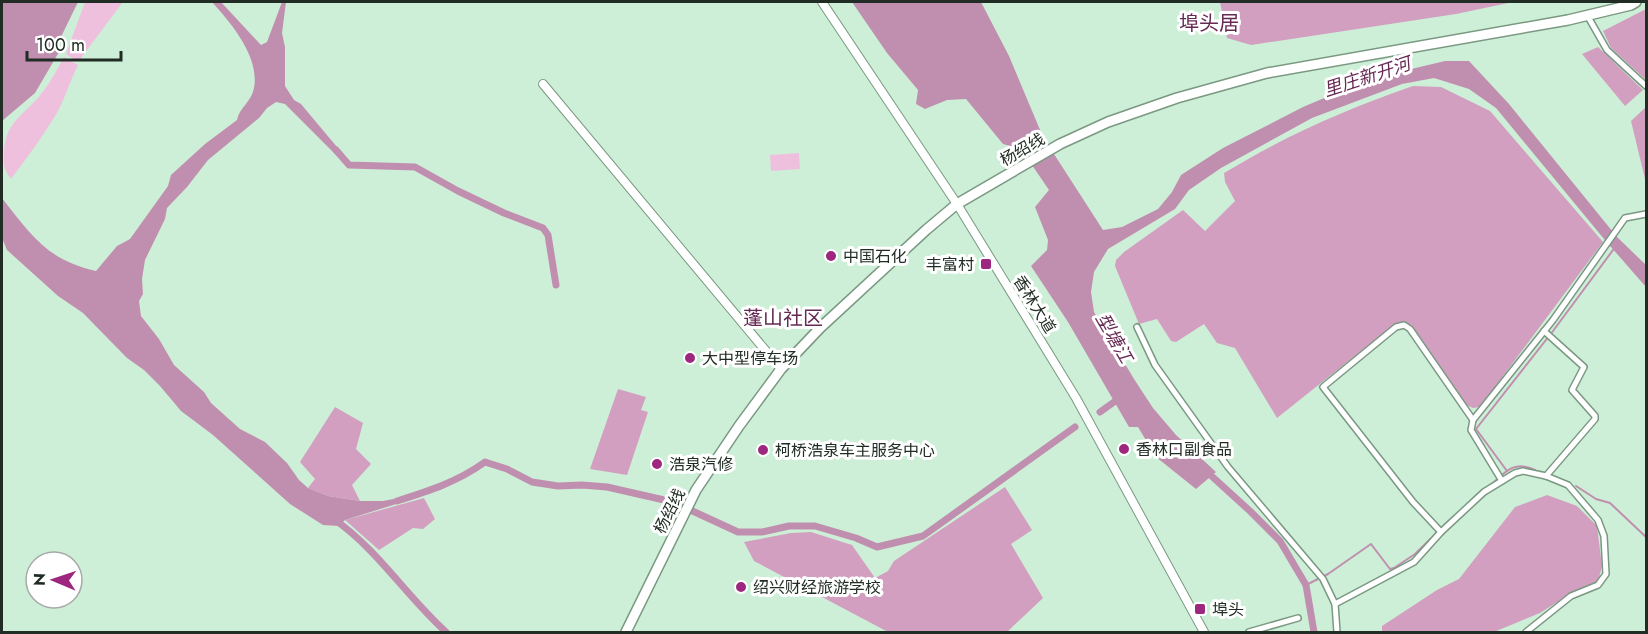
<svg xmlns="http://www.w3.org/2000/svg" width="1648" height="634" font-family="Jost,'Noto Sans SC',sans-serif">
<rect width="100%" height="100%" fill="#ceefd7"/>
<g fill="#efc0de">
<path d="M 85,2 L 123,2 L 78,62 L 66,54 Z"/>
<path d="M 64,57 L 78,65 C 70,81 65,98 57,113 C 43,136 26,159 11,179 C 4,170 3,164 4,152 C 6,120 24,116 41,94 C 50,83 57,70 64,57 Z"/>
<path d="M 799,153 L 800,169 L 771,171 L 770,155 Z"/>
</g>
<g fill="#d29fc0">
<path d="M 1220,2 L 1513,2 L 1456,14 L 1251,45 L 1227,38 Z"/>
<path d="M 1646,9 L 1646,80 L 1611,48 L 1603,31 Z"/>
<path d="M 1598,47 L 1643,90 L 1625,106 L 1582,54 Z"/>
<path d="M 1413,86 L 1441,87 L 1490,111 L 1603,242 L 1480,407 L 1473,408 L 1466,405 L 1411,325 L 1404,322 L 1395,324 L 1277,418 L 1235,348 L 1217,343 L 1204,324 L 1176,342 L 1171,341 L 1157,319 L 1139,324 L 1115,266 L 1116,260 L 1124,252 L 1183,210 L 1205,231 L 1235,201 L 1225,182 L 1224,173 C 1287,135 1344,110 1413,86 Z"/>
<path d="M 1646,107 L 1646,183 L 1631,121 Z"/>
<path d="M 618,389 L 646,397 L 641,410 L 648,412 L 627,475 L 590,469 Z"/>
<path d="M 335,407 L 363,423 L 356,449 L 371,464 L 352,485 L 360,501 L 328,496 L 308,488 L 315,479 L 300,462 Z"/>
<path d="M 1005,487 L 1032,530 L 1011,544 L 1043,598 L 1007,632 L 919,632 L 918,631 L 888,632 L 754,561 L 744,542 L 791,533 L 811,532 L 852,545 L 875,578 L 888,571 L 894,561 Z"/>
<path d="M 1547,495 L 1577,506 L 1597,526 L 1602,566 L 1598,582 L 1570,594 L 1540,613 L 1494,632 L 1382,632 L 1382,626 L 1437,590 L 1459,579 L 1515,507 Z"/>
<path d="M 424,498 L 435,519 L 423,529 L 413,528 L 379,550 L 345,520 Z"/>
</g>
<g fill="#c08faf">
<path d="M 2,2 L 78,2 L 59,41 L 59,52 L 35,93 L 2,121 Z"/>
<path d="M 212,2 L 221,2 L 261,45 L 267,42 L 282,2 L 286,2 L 282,33 L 285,47 L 285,86 L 294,100 L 301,104 L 342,153 L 338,157 L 285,104 L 276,102 L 267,108 L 259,118 L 208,160 L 187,187 L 167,208 L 165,219 L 145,260 L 142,279 L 143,294 L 139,301 L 141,316 L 159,339 L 174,365 L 204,392 L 211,403 L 240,429 L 265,442 L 287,463 L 299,480 L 308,488 L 328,496 L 360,501 L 383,501 L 404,497 L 406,501 L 345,520 L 339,526 L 323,525 L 290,504 L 213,435 L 181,411 L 160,386 L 144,370 L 127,358 L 83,313 L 58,296 L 7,250 L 2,238 L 2,198 C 31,235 47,260 96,271 L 117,246 L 130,239 L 168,186 L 171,175 L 205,144 L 237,120 C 239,108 252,101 254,88 C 260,57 231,23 212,2 Z"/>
<path d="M 852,2 L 981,2 L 1009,56 L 1043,137 L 1103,230 L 1122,227 L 1158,209 L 1172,192 L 1181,175 L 1223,148 L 1303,107 L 1369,79 L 1445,61 L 1469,61 L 1509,104 L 1617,237 L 1646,265 L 1646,287 L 1604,239 L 1496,108 L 1469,89 L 1434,78 L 1402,84 L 1312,118 L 1221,168 L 1189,190 L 1175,209 L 1108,249 L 1094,272 L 1091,292 L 1094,312 L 1134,379 L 1153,408 L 1176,435 L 1216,472 L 1196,489 L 1156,457 L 1138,427 L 1129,427 L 1068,322 L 1031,266 L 1047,250 L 1048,240 L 1035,207 L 1049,190 L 1021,149 L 1003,144 L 966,99 L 947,100 L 925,109 L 916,104 L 918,90 L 887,53 Z"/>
</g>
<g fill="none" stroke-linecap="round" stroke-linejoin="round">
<g stroke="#c08faf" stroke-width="2">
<path d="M 1507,471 L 1476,429 L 1553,331 L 1616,246"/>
<path d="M 1491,485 C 1505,472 1514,460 1535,470"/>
<path d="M 1576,486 L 1596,499 L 1610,503 L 1646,537"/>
<path d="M 1306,585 L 1328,574 L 1371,544 L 1390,569 L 1394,568 L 1415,554 L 1454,516"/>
</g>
<g stroke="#c08faf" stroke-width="7">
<path d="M 336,150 L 349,165 L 415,167 L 458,191 L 504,213 L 543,228 L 548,235 L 556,285"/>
<path d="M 1100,412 L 1121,397"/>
<path d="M 1206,471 L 1250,511 L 1280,541 L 1306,585 L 1314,632"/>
<path d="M 397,501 C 429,491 457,482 485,462 L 507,469 L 532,482 L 558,486 L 582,485 L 607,487 L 673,502 L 738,532 L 762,532 L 789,526 L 815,526 L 856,538 L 877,547 L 923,536 L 1075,427"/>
<path d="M 335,520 C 378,550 407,597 446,632"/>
</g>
<defs>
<g id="street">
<path d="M 1587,15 L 1607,50 L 1646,86"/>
<path d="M 1137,327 L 1155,365 L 1228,467 L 1323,579 L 1335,604 L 1337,632"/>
<path d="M 1544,331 L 1584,367 L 1572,390 L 1595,416 L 1595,419 L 1546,476"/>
<path d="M 1473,420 L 1471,430 L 1502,481"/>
<path d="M 1441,532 L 1413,502 L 1323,387 L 1396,327 L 1404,325 L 1410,329 L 1473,420 L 1553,320 L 1625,218 L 1646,214"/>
<path d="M 1335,604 L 1414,562 L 1441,532 L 1484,492 L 1515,473 L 1523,471 L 1546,476 L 1568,485 L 1598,520 L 1604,536 L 1606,574 L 1598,585 L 1571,596 L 1526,632"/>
<path d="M 1249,632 L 1298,618"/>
</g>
<g id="secondary">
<path d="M 822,2 L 957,204 L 1076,398 L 1204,632"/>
<path d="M 543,84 L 781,369"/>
</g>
<path id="primary" d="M 626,632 L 696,490 L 739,426 L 781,369 L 820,328 L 926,230 L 957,204 L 1060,144 L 1108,122 L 1177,98 L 1267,73 L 1568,20 L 1631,5 L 1636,2"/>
</defs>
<use href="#street" stroke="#7a9882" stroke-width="8"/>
<use href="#secondary" stroke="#7a9882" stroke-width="10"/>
<use href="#primary" stroke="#7a9882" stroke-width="12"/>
<use href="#street" stroke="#fff" stroke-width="5"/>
<use href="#secondary" stroke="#fff" stroke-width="8"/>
<use href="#primary" stroke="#fff" stroke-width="9"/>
</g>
<g fill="#9d267f" stroke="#fff" stroke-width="2">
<circle cx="831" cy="256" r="6"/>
<rect x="980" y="258" width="12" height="12" rx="3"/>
<circle cx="690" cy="358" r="6"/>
<circle cx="1124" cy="449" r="6"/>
<circle cx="763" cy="450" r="6"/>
<circle cx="657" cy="464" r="6"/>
<circle cx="741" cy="587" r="6"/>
<rect x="1194" y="603" width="12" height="12" rx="3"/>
</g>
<g text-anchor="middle" stroke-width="6" stroke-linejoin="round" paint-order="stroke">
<g font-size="16" fill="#212d24" stroke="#fff">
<text transform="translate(1022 149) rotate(-30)" y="6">杨绍线</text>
<text transform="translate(1035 304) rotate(58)" y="6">香林大道</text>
<text transform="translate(669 511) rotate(-63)" y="6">杨绍线</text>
</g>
<g font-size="16" fill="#212d24" stroke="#fff" text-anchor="start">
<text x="843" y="262">中国石化</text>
<text x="974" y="270" text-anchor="end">丰富村</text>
<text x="702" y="364">大中型停车场</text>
<text x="1136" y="455">香林口副食品</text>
<text x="775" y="456">柯桥浩泉车主服务中心</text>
<text x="669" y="470">浩泉汽修</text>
<text x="753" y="593">绍兴财经旅游学校</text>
<text x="1212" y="615">埠头</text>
</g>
<g font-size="18" font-style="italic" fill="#672a55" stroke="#fff">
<text transform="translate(1367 77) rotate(-18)" y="6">里庄新开河</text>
<text transform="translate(1114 338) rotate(60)" y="6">型塘江</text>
</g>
<g font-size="20" fill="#642a53" stroke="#fff">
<text x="1209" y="30">埠头居</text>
<text x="783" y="325">蓬山社区</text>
</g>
</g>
<rect width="1648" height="634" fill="none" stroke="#212d24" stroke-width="6"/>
<g transform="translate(54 580) rotate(272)"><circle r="28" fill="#ffffff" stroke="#a6aba7" stroke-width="1.5"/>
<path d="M0-4.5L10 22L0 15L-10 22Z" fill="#9d267f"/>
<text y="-9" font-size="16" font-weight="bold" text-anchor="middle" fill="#212d24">N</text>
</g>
<path d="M27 51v9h94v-9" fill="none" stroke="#212d24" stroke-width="3"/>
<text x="36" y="51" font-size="18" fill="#212d24" stroke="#ffffff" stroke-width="4.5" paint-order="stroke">100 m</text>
</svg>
